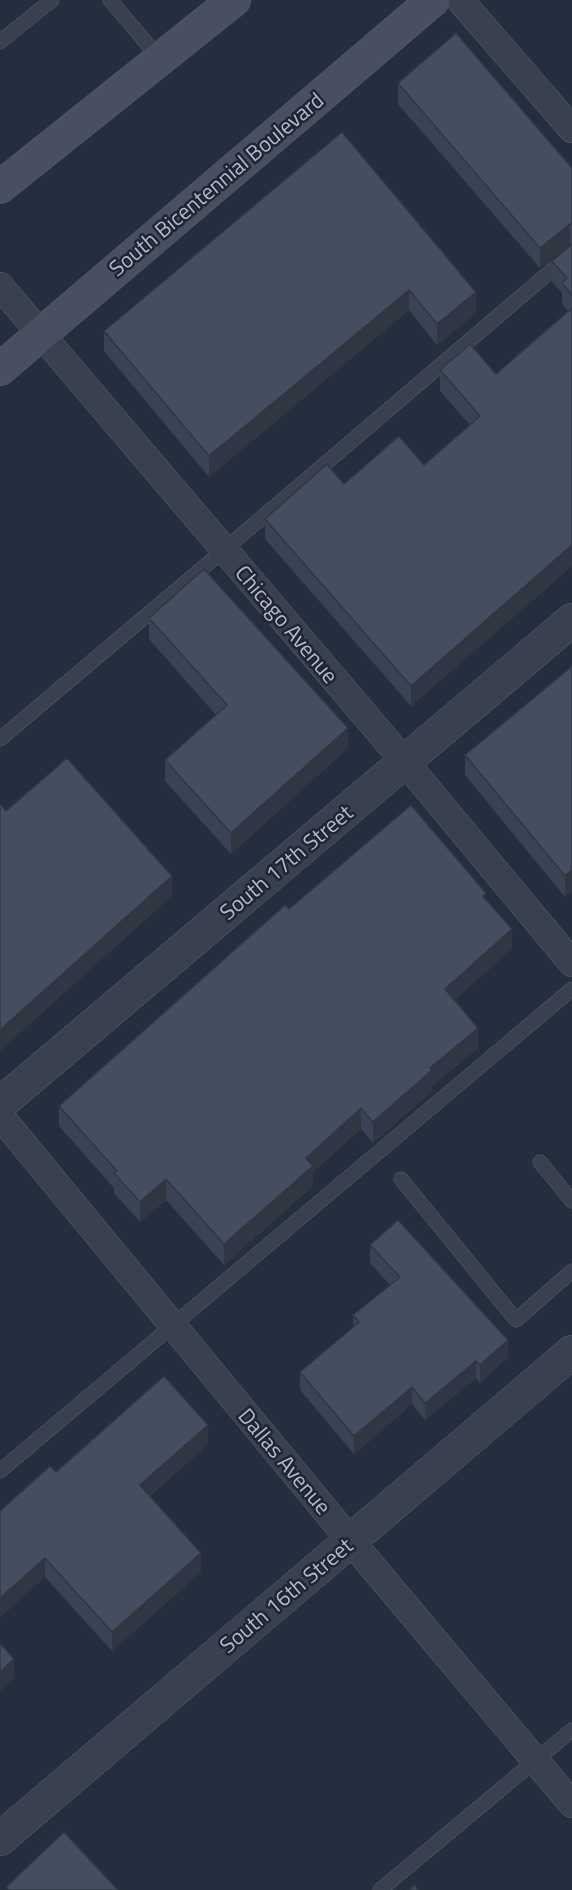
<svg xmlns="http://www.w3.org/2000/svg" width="572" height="1890" font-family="'Titillium Web',sans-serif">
<rect width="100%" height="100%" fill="#252e3e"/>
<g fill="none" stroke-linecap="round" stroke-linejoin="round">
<defs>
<g id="service">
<path d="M 110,0 L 160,59"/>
<path d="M 0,42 L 52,0"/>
<path d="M 0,739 L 224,550 L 572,253"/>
<path d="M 540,1162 L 572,1201"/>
<path d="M 401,1179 L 516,1320 L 572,1271"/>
<path d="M 0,1471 L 572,989"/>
<path d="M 380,1890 L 572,1730"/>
</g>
<g id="minor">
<path d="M 460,0 L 572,129"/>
<path d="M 0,286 L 405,762 L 572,963"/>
<path d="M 0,1116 L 350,1540 L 572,1804"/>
</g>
<g id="tertiary">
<path d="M 0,1104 L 572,620"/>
<path d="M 0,1839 L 572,1352"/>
</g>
<g id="secondary">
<path d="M 0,187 L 234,0"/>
<path d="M 0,369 L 433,0"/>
</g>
</defs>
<use href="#service" stroke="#575e6c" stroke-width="15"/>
<use href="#minor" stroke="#575e6c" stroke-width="28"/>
<use href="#tertiary" stroke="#575e6c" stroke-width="34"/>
<use href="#secondary" stroke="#575e6c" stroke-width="34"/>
<use href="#service" stroke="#39404e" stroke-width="14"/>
<use href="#minor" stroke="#39404e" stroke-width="27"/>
<use href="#tertiary" stroke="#39404e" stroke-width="33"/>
<use href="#secondary" stroke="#474f61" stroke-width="33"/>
</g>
<g fill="#3a4353">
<path d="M 398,83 L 572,168 L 572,566 L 411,706 L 265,539 L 265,519 L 344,484 L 424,465 L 470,425 L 440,391 L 440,370 L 496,374 L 568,311 L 562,304 L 562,293 L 552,282 L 552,261 L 571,245 L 570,244 L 540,268 L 398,104 Z"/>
<path d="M 342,132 L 476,313 L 437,345 L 409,310 L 209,477 L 104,351 L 104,331 Z"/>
<path d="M 149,618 L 348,748 L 231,854 L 165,781 L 165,760 L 216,715 L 149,639 Z"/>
<path d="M 572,666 L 565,897 L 465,775 L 465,755 Z"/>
<path d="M 486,900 L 512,949 L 454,1000 L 478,1048 L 432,1086 L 432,1091 L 373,1143 L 361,1129 L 313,1172 L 313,1186 L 224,1265 L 166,1200 L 140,1222 L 114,1193 L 114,1188 L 59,1126 L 59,1106 L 289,909 Z"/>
<path d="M 370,1245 L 508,1357 L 480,1383 L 476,1378 L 425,1420 L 412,1404 L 354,1454 L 300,1390 L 300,1372 L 353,1327 L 353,1315 L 390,1285 L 370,1263 Z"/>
<path d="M 208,1444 L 150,1496 L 201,1572 L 112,1651 L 45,1577 L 0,1617 L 56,1472 Z"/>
</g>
<g fill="#303743">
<path d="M 570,224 L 570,244 L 540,268 L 540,248 Z"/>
<path d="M 409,290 L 409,310 L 209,477 L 209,456 Z"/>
<path d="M 476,292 L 476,313 L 437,345 L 437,324 Z"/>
<path d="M 572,545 L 572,566 L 411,706 L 411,686 Z"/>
<path d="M 348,728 L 348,748 L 231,854 L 231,833 Z"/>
<path d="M 572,870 L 572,891 L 565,897 L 565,876 Z"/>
<path d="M 172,876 L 172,896 L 0,1051 L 0,1030 Z"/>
<path d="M 512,929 L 512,949 L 445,1009 L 445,989 Z"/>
<path d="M 478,1028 L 478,1048 L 432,1086 L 432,1091 L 373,1143 L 373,1122 L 430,1068 Z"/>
<path d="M 361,1108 L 361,1129 L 313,1172 L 313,1186 L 224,1265 L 224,1244 L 306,1158 Z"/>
<path d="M 166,1179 L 166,1200 L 140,1222 L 140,1202 Z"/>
<path d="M 508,1340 L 508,1357 L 480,1383 L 480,1365 Z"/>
<path d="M 476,1361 L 476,1378 L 425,1420 L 425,1403 Z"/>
<path d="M 412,1387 L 412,1404 L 354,1454 L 354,1436 Z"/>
<path d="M 208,1425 L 208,1444 L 140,1504 L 140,1485 Z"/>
<path d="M 201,1553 L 201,1572 L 112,1651 L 112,1632 Z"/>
<path d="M 45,1558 L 45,1577 L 0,1617 L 0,1598 Z"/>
<path d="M 14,1659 L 14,1678 L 0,1691 L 0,1672 Z"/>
</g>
<g fill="#444e60" stroke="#303743" stroke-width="1.5">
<path d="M 456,33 L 572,168 L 572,224 L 570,224 L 540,248 L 398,83 Z"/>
<path d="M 342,132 L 476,292 L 437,324 L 409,290 L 209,456 L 104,331 Z"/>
<path d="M 572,244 L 572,295 L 562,283 L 567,278 L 552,261 Z"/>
<path d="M 572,308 L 572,545 L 411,686 L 265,519 L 327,464 L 344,484 L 399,436 L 424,465 L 480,416 L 440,370 L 470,344 L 496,374 Z"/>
<path d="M 204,569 L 348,728 L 231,833 L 165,760 L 227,705 L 149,618 Z"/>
<path d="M 572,666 L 572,870 L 565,876 L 465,755 Z"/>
<path d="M 67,758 L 172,876 L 0,1030 L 0,804 L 6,811 Z"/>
<path d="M 411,805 L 486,893 L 483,896 L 512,929 L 445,989 L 478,1028 L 430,1068 L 432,1070 L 373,1122 L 361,1108 L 306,1158 L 313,1166 L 224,1244 L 166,1179 L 140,1202 L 114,1173 L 117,1171 L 59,1106 L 285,905 L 289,909 Z"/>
<path d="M 398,1220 L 508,1340 L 480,1365 L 476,1361 L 425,1403 L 412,1387 L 354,1436 L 300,1372 L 359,1322 L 353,1315 L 400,1277 L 370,1245 Z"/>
<path d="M 164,1376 L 208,1425 L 140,1485 L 201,1553 L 112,1632 L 45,1558 L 0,1598 L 0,1511 L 50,1466 L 56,1472 Z"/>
<path d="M 0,1643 L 14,1659 L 0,1672 Z"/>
<path d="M 64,1832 L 118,1890 L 9,1890 L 6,1887 Z"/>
<path d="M 415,1885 L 418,1890 L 408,1890 Z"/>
</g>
<g text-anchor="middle" stroke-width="5" stroke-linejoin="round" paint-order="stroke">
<g font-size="22" fill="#b5bbc9" stroke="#1e2533">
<text transform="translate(216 184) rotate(-40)" y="8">South Bicentennial Boulevard</text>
<text transform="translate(287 624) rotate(50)" y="8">Chicago Avenue</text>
<text transform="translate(286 862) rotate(-40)" y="8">South 17th Street</text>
<text transform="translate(285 1461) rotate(50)" y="8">Dallas Avenue</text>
<text transform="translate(286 1595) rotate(-40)" y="8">South 16th Street</text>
</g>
</g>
</svg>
